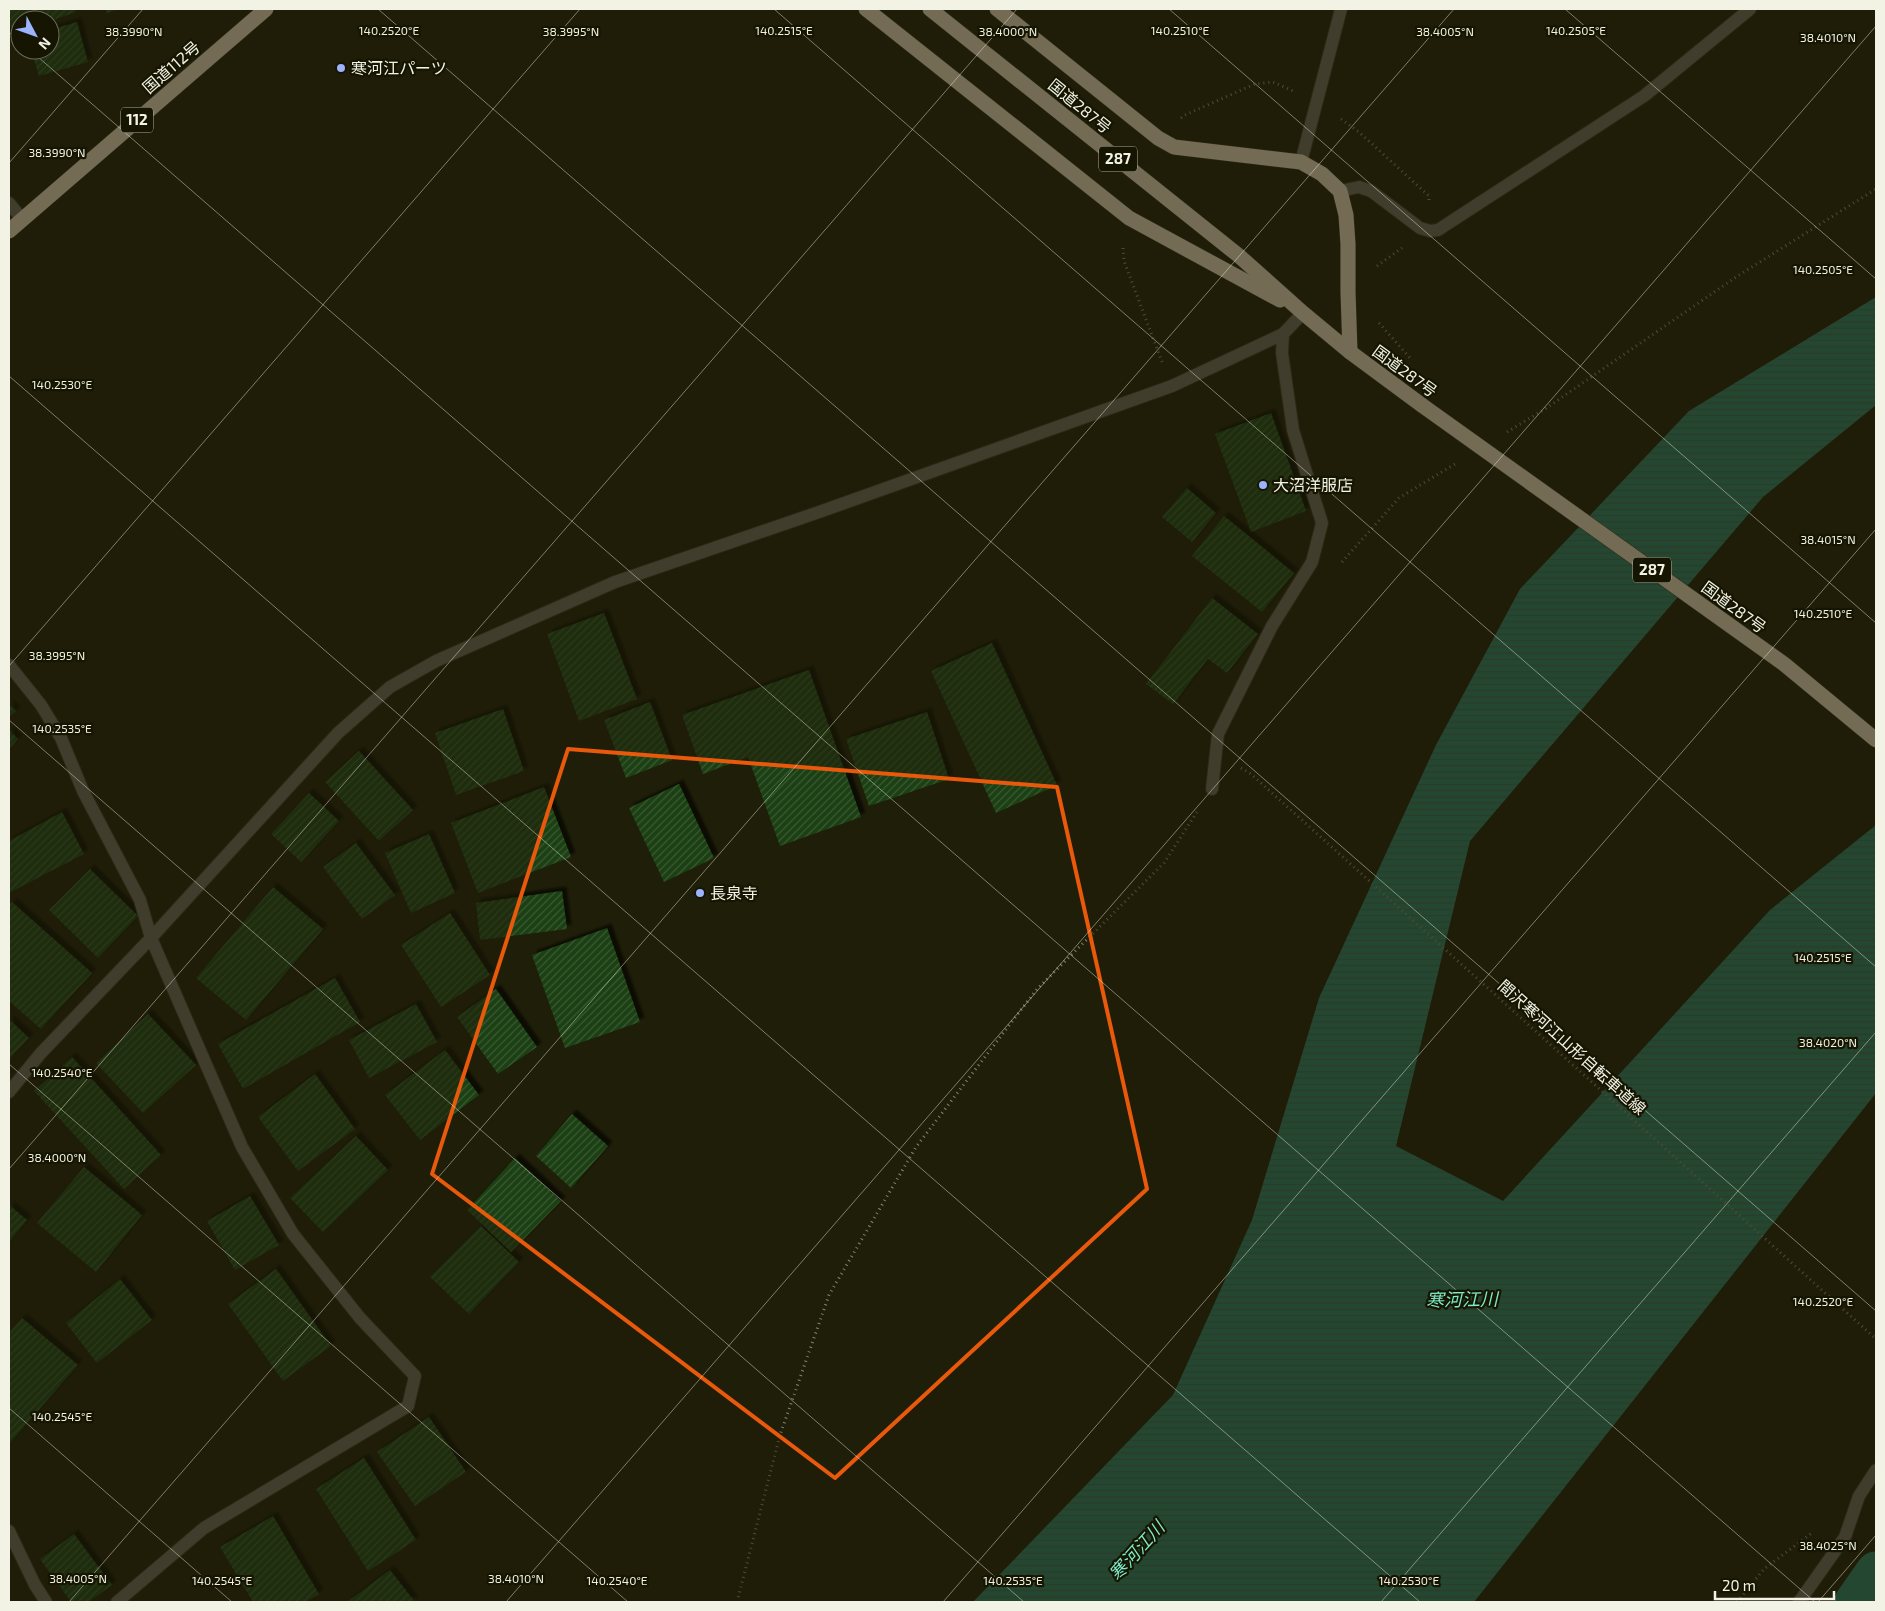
<svg xmlns="http://www.w3.org/2000/svg" width="1885" height="1611" font-family="'Exo 2','Noto Sans JP',sans-serif">
<defs>
<pattern id="water-rules" width="6" height="5" patternUnits="userSpaceOnUse" patternTransform="scale(1.25)"><rect width="6" height="5" fill="#2a7a65"/><path d="M0 2.5h6" fill="none" stroke="#3b5f53"/></pattern>
<pattern id="building-hatch" width="6" height="6" patternUnits="userSpaceOnUse" patternTransform="scale(1.25)"><rect width="6" height="6" fill="#1b3f12"/><path d="M-1 1l2-2M0 6l6-6M5 7l2-2" fill="none" stroke="#3d5b34"/></pattern>
<filter id="shadow"><feDropShadow dx="4.5" dy="-4.5" stdDeviation="1" flood-color="#0009"/></filter>
</defs>
<rect width="100%" height="100%" fill="#1f1e08"/>
<path fill="url(#water-rules)" d="M 1876,297 L 1876,405 L 1763,497 L 1470,841 L 1396,1146 L 1503,1201 L 1770,910 L 1876,825 L 1876,1093 L 1474,1602 L 973,1602 L 1173,1395 L 1252,1220 L 1319,998 L 1436,745 L 1520,589 L 1689,411 Z"/>
<g fill="none" stroke-linecap="round" stroke-linejoin="round">
<path stroke="#2a7a65" stroke-width="41" d="M 1855,1602 L 1876,1572"/>
</g>
<g fill="url(#building-hatch)" filter="url(#shadow)">
<path d="M 9,9 L 75,9 L 76,12 L 50,21 L 20,20 L 20,31 L 13,33 L 9,22 Z"/>
<path d="M 105,9 L 120,9 L 107,13 Z"/>
<path d="M 77,22 L 88,62 L 39,76 L 31,50 L 50,50 L 50,30 Z"/>
<path d="M 1271,413 L 1306,511 L 1251,532 L 1215,434 Z"/>
<path d="M 1187,488 L 1216,513 L 1192,542 L 1162,517 Z"/>
<path d="M 1224,516 L 1294,573 L 1262,612 L 1192,556 Z"/>
<path d="M 1212,598 L 1258,634 L 1227,673 L 1208,659 L 1173,704 L 1146,684 Z"/>
<path d="M 604,613 L 637,699 L 579,721 L 547,634 Z"/>
<path d="M 992,643 L 1057,785 L 996,813 L 931,671 Z"/>
<path d="M 809,670 L 861,817 L 780,846 L 748,757 L 703,774 L 682,715 Z"/>
<path d="M 650,702 L 672,760 L 626,778 L 604,720 Z"/>
<path d="M 9,704 L 16,711 L 9,717 Z"/>
<path d="M 503,709 L 524,771 L 456,795 L 435,733 Z"/>
<path d="M 927,712 L 949,779 L 869,806 L 846,739 Z"/>
<path d="M 9,730 L 18,739 L 9,749 Z"/>
<path d="M 359,751 L 413,810 L 379,841 L 325,782 Z"/>
<path d="M 679,784 L 714,858 L 664,882 L 629,808 Z"/>
<path d="M 544,787 L 571,857 L 478,893 L 451,823 Z"/>
<path d="M 309,793 L 339,821 L 301,862 L 271,834 Z"/>
<path d="M 62,812 L 84,854 L 9,893 L 9,841 Z"/>
<path d="M 429,834 L 455,893 L 411,913 L 385,853 Z"/>
<path d="M 356,843 L 395,895 L 362,919 L 323,867 Z"/>
<path d="M 90,869 L 138,916 L 98,958 L 49,910 Z"/>
<path d="M 273,887 L 323,929 L 246,1020 L 196,978 Z"/>
<path d="M 562,891 L 567,929 L 480,940 L 476,903 Z"/>
<path d="M 12,902 L 92,973 L 41,1029 L 9,1001 L 9,906 Z"/>
<path d="M 450,913 L 490,975 L 441,1007 L 401,945 Z"/>
<path d="M 607,928 L 640,1022 L 565,1048 L 532,955 Z"/>
<path d="M 335,978 L 360,1022 L 243,1089 L 218,1044 Z"/>
<path d="M 496,989 L 537,1047 L 498,1074 L 457,1017 Z"/>
<path d="M 416,1004 L 437,1042 L 369,1078 L 349,1040 Z"/>
<path d="M 148,1014 L 196,1065 L 143,1113 L 96,1063 Z"/>
<path d="M 9,1019 L 29,1038 L 9,1059 Z"/>
<path d="M 445,1050 L 479,1095 L 420,1140 L 385,1095 Z"/>
<path d="M 72,1057 L 161,1155 L 124,1189 L 34,1091 Z"/>
<path d="M 315,1074 L 355,1129 L 298,1171 L 258,1117 Z"/>
<path d="M 572,1114 L 608,1146 L 571,1188 L 536,1156 Z"/>
<path d="M 356,1136 L 388,1170 L 323,1232 L 290,1198 Z"/>
<path d="M 515,1158 L 561,1201 L 511,1252 L 467,1210 Z"/>
<path d="M 84,1167 L 142,1215 L 96,1272 L 37,1223 Z"/>
<path d="M 250,1196 L 279,1245 L 235,1270 L 207,1221 Z"/>
<path d="M 9,1205 L 27,1220 L 9,1242 Z"/>
<path d="M 481,1226 L 519,1262 L 469,1314 L 430,1277 Z"/>
<path d="M 276,1269 L 331,1346 L 283,1381 L 228,1304 Z"/>
<path d="M 120,1279 L 152,1320 L 97,1363 L 66,1323 Z"/>
<path d="M 22,1318 L 78,1365 L 9,1444 L 9,1333 Z"/>
<path d="M 429,1417 L 466,1472 L 415,1506 L 377,1452 Z"/>
<path d="M 364,1458 L 416,1540 L 368,1571 L 316,1489 Z"/>
<path d="M 273,1516 L 319,1594 L 306,1602 L 253,1602 L 220,1547 Z"/>
<path d="M 74,1534 L 112,1585 L 89,1602 L 71,1602 L 40,1559 Z"/>
<path d="M 390,1570 L 415,1602 L 347,1602 Z"/>
</g>
<g fill="none" stroke-linecap="round" stroke-linejoin="round">
<defs>
<g id="minor">
<path d="M 1301,162 L 1341,9"/>
<path d="M 1340,191 L 1359,187 L 1371,191 L 1420,228 L 1430,231 L 1438,230 L 1644,96 L 1750,9"/>
<path d="M 9,203 L 22,219"/>
<path d="M 9,665 L 41,705 L 61,738 L 83,791 L 140,900 L 151,938 L 242,1147 L 293,1234 L 360,1318 L 415,1376 L 408,1406 L 204,1528 L 117,1602"/>
<path d="M 1212,789 L 1218,734 L 1272,626 L 1312,562 L 1322,523 L 1293,430 L 1282,353 L 1283,334 L 1303,313"/>
<path d="M 9,1092 L 41,1053 L 151,938 L 338,733 L 390,687 L 436,661 L 615,582 L 822,511 L 1172,386 L 1283,334"/>
<path d="M 9,1531 L 35,1585 L 46,1602"/>
<path d="M 1799,1602 L 1845,1537 L 1859,1496 L 1876,1470"/>
</g>
<g id="highway">
<path d="M 866,9 L 1129,218 L 1280,300"/>
<path d="M 930,9 L 1238,255 L 1303,313 L 1350,352 L 1423,406"/>
<path d="M 997,9 L 1158,138 L 1174,147 L 1301,162 L 1322,174 L 1340,191 L 1346,215 L 1348,244 L 1348,292 L 1350,352"/>
<path d="M 9,231 L 266,9"/>
</g>
</defs>
<use href="#minor" stroke="#383823" stroke-width="14"/>
<use href="#highway" stroke="#383823" stroke-width="16"/>
<g stroke="#848471" stroke-width="3" stroke-dasharray="1 4" stroke-linecap="butt">
<path d="M 1181,118 L 1185,115 L 1255,84 L 1273,82 L 1293,91"/>
<path d="M 1341,119 L 1359,132 L 1429,196 L 1429,201"/>
<path d="M 1123,248 L 1124,261 L 1162,362"/>
<path d="M 1377,266 L 1402,248"/>
<path d="M 1379,323 L 1411,359"/>
<path d="M 1507,432 L 1545,409 L 1736,277 L 1876,189"/>
<path d="M 1342,562 L 1399,498 L 1455,464"/>
<path d="M 1241,768 L 1251,774 L 1876,1339"/>
<path d="M 737,1602 L 780,1435 L 829,1295 L 916,1147 L 1037,989 L 1164,863 L 1197,812"/>
<path d="M 1737,1602 L 1764,1569 L 1813,1532"/>
</g>
<use href="#minor" stroke="#6b645b" stroke-width="12"/>
<use href="#highway" stroke="#dac9b2" stroke-width="15"/>
<defs>
<path id="highway-bridge" d="M 1423,406 L 1784,664 L 1876,740"/>
</defs>
<use href="#highway-bridge" stroke="#383823" stroke-width="16" stroke-linecap="butt"/>
<use href="#highway-bridge" stroke="#dac9b2" stroke-width="15"/>
</g>
<path d="M0 0H1885V1611H0ZM 568,749 L 1057,787 L 1147,1189 L 835,1478 L 432,1174 Z" fill="#1f1e08" fill-opacity=".55" fill-rule="evenodd"/>
<path fill="none" stroke="#e8590c" stroke-width="4" stroke-linejoin="round" d="M 568,749 L 1057,787 L 1147,1189 L 835,1478 L 432,1174 Z"/>
<path fill="none" stroke="#f3f3e5" stroke-width="1" stroke-opacity="0.45" d="M 378,9 L 1876,1311M 774,9 L 1876,967M 1169,9 L 1876,623M 1565,9 L 1876,279M 9,32 L 20,42M 30,50 L 1815,1602M 9,163 L 143,9M 9,376 L 1420,1602M 9,666 L 580,9M 9,720 L 1024,1602M 9,1064 L 628,1602M 9,1169 L 1017,9M 9,1408 L 232,1602M 69,1602 L 1454,9M 506,1602 L 1876,26M 943,1602 L 1876,529M 1381,1602 L 1876,1032M 1818,1602 L 1876,1535"/>
<g fill="#9cb4fd" stroke="#151502" stroke-width="2">
<circle cx="341" cy="68" r="5"/>
<circle cx="1263" cy="485" r="5"/>
<circle cx="700" cy="893" r="5"/>
</g>
<g text-anchor="middle" stroke-width="4.5" stroke-linejoin="round" paint-order="stroke">
<g fill="#151502" stroke="#b0b0a1" stroke-width="1">
<rect x="121" y="107.5" width="32" height="25" rx="4"/>
<rect x="1099" y="146.5" width="38" height="25" rx="4"/>
<rect x="1633" y="557.5" width="38" height="25" rx="4"/>
</g>
<g font-size="15" font-weight="bold" fill="#f3f3e5">
<text x="137" y="125">112</text>
<text x="1118" y="164">287</text>
<text x="1652" y="575">287</text>
</g>
<g font-size="16" fill="#f3f3e5" stroke="#151502">
<text transform="translate(171 67) rotate(-41)" y="6">国道112号</text>
<text transform="translate(1080 106) rotate(39)" y="6">国道287号</text>
<text transform="translate(1405 371) rotate(36)" y="6">国道287号</text>
<text transform="translate(1734 607) rotate(36)" y="6">国道287号</text>
<text transform="translate(1572 1047) rotate(42)" y="6">間沢寒河江山形自転車道線</text>
</g>
<g font-size="16" fill="#f3f3e5" stroke="#151502" text-anchor="start">
<text x="351" y="74">寒河江パーツ</text>
<text x="1273" y="491">大沼洋服店</text>
<text x="710" y="899">長泉寺</text>
</g>
<g font-size="18" font-style="italic" fill="#7bebca" stroke="#151502">
<text transform="translate(1462 1300) rotate(-1)" y="6">寒河江川</text>
<text transform="translate(1137 1551) rotate(-48)" y="6">寒河江川</text>
</g>
</g>
<g font-size="12" text-anchor="middle" fill="#f3f3e5" stroke="#151502" stroke-width="4.5" stroke-linejoin="round" paint-order="stroke">
<text x="389" y="35">140.2520°E</text>
<text x="784" y="35">140.2515°E</text>
<text x="1180" y="35">140.2510°E</text>
<text x="1576" y="35">140.2505°E</text>
<text x="1445" y="36">38.4005°N</text>
<text x="134" y="36">38.3990°N</text>
<text x="571" y="36">38.3995°N</text>
<text x="1008" y="36">38.4000°N</text>
<text x="1828" y="42">38.4010°N</text>
<text x="57" y="157">38.3990°N</text>
<text x="1823" y="274">140.2505°E</text>
<text x="62" y="389">140.2530°E</text>
<text x="1828" y="544">38.4015°N</text>
<text x="1823" y="618">140.2510°E</text>
<text x="57" y="660">38.3995°N</text>
<text x="62" y="733">140.2535°E</text>
<text x="1823" y="962">140.2515°E</text>
<text x="1828" y="1047">38.4020°N</text>
<text x="62" y="1077">140.2540°E</text>
<text x="57" y="1162">38.4000°N</text>
<text x="1823" y="1306">140.2520°E</text>
<text x="62" y="1421">140.2545°E</text>
<text x="1828" y="1550">38.4025°N</text>
<text x="78" y="1583">38.4005°N</text>
<text x="516" y="1583">38.4010°N</text>
<text x="222" y="1585">140.2545°E</text>
<text x="617" y="1585">140.2540°E</text>
<text x="1013" y="1585">140.2535°E</text>
<text x="1409" y="1585">140.2530°E</text>
</g>
<rect width="1885" height="1611" fill="none" stroke="#f3f3e5" stroke-width="20"/>
<g transform="translate(35 35) rotate(131)"><circle r="24" fill="#151502" stroke="#6e6e5d"/>
<path d="M0-4L9 19L0 12L-9 19Z" fill="#9cb4fd"/>
<text y="-8" font-size="14" font-weight="bold" text-anchor="middle" fill="#f3f3e5">N</text>
</g>
<path d="M1715 1591v8h119v-8" fill="none" stroke="#f3f3e5" stroke-width="2.5"/>
<text x="1722" y="1591" font-size="15" fill="#f3f3e5" stroke="#151502" stroke-width="4" paint-order="stroke">20 m</text>
</svg>
